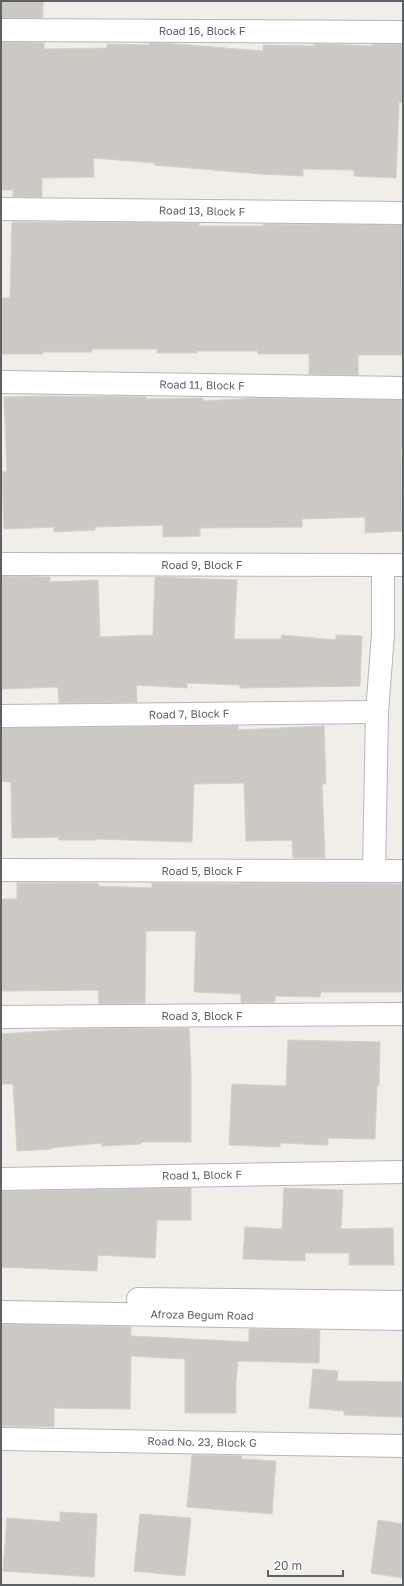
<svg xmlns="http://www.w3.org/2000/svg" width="404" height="1586" font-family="'Golos Text',sans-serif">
<rect width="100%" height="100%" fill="#f0eee7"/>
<g fill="#ccc9c4" stroke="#d5d0c5">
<rect x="1" y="1" width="42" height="17"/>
<path d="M 1,42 L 44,43 L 44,49 L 107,48 L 107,44 L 149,45 L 149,43 L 163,43 L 263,51 L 263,45 L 314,46 L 314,44 L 323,44 L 372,46 L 372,44 L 403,44 L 403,103 L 399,102 L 396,178 L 354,176 L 354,170 L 303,169 L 303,176 L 261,174 L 154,165 L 155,163 L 93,158 L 94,177 L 42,178 L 42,197 L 13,197 L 13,190 L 1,190 Z"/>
<path d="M 12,222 L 199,223 L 199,226 L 263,226 L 263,224 L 402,225 L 403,355 L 358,355 L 358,375 L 309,374 L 309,354 L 258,354 L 258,351 L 197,351 L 197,353 L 157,353 L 157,349 L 92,349 L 92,352 L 43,352 L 43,354 L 2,354 L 2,298 L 10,298 Z"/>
<path d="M 46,396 L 146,397 L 146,399 L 203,398 L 203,401 L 259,398 L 403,400 L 403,449 L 401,449 L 403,531 L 365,533 L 365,517 L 302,519 L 302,527 L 200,528 L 200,536 L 163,537 L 163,525 L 95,527 L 95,530 L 54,532 L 54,527 L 4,529 L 2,472 L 7,472 L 4,397 Z"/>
<path d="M 1,576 L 50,577 L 50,582 L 98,580 L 100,637 L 153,635 L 155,577 L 237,580 L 234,639 L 281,639 L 282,635 L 336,640 L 336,635 L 362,636 L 360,686 L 240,688 L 240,685 L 187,683 L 187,688 L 136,685 L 137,702 L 59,703 L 58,688 L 57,687 L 1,689 Z"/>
<path d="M 192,726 L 238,726 L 238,730 L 324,726 L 326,784 L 322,784 L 325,858 L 293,858 L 292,840 L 246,841 L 244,783 L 194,784 L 192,842 L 96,839 L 96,840 L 59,840 L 59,837 L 12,838 L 11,782 L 1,781 L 1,728 Z"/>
<path d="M 17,883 L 98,883 L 98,886 L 152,888 L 152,883 L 239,884 L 239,883 L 403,884 L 403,992 L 321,992 L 320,997 L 275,996 L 275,1002 L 241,1003 L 241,994 L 194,992 L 196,931 L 146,931 L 145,1003 L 99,1004 L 98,990 L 1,991 L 1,899 L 17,899 Z"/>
<path d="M 189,1028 L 191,1071 L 191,1142 L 141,1142 L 141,1144 L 102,1146 L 102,1143 L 51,1148 L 51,1149 L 17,1151 L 13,1084 L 1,1084 L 1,1034 L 77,1029 Z"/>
<path d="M 288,1040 L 380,1042 L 379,1086 L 377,1086 L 375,1139 L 328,1138 L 328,1145 L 280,1143 L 280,1147 L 229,1145 L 232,1084 L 286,1086 Z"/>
<path d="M 191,1188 L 191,1220 L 157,1220 L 155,1258 L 98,1255 L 97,1271 L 1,1267 L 1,1191 Z"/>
<path d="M 284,1188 L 343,1190 L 341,1229 L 393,1228 L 394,1265 L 349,1265 L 349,1253 L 305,1253 L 305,1261 L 243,1259 L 245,1227 L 282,1229 Z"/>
<path d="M 1,1324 L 131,1327 L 131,1336 L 249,1342 L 249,1329 L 320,1330 L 319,1363 L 238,1361 L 236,1380 L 236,1413 L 185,1413 L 185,1359 L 131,1356 L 130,1409 L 54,1408 L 54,1427 L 1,1426 Z"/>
<path d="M 313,1369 L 338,1371 L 337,1381 L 403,1382 L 403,1417 L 344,1415 L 344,1411 L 309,1408 Z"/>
<path d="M 192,1455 L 242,1456 L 241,1459 L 276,1461 L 272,1514 L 187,1507 Z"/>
<path d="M 60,1512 L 97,1514 L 94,1577 L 3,1571 L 7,1518 L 60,1522 Z"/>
<path d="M 140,1514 L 191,1518 L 185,1576 L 134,1571 Z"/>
<path d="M 378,1520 L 403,1524 L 403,1578 L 371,1573 Z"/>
</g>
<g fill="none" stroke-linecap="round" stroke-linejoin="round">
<defs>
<g id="minor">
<path d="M 1,30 L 403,32"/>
<path d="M 1,209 L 403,213"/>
<path d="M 1,382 L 403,388"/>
<path d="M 1,564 L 403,565"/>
<path d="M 1,716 L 377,712"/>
<path d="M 1,870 L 403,871"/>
<path d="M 374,871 L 377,712 L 383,635 L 383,565"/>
<path d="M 1,1017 L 403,1014"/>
<path d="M 1,1179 L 403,1172"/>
<path d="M 1,1439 L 403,1446"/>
</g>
<g id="tertiary">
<path d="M 138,1299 L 403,1302"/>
<path d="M 1,1312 L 403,1319"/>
</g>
</defs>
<use href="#minor" stroke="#b4b7bb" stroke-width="24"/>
<use href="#tertiary" stroke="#b4b7bb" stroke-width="24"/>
<use href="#minor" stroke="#fff" stroke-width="22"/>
<use href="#tertiary" stroke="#fff" stroke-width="22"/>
</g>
<g text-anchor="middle" stroke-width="3" stroke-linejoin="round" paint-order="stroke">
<g font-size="11" fill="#5e6267" stroke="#fff">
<text x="202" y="35">Road 16, Block F</text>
<text transform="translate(202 211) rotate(1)" y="4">Road 13, Block F</text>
<text transform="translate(202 385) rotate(1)" y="4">Road 11, Block F</text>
<text x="202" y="569">Road 9, Block F</text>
<text transform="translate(189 714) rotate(-1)" y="4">Road 7, Block F</text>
<text x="202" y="875">Road 5, Block F</text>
<text x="202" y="1020">Road 3, Block F</text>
<text transform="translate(202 1175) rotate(-1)" y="4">Road 1, Block F</text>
<text transform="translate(202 1315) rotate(1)" y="4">Afroza Begum Road</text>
<text transform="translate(202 1442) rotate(1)" y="4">Road No. 23, Block G</text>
</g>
</g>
<rect width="404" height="1586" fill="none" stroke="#5e6267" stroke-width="4"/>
<path d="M268 1570v6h75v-6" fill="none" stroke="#5e6267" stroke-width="2"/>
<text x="274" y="1570" font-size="12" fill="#5e6267" stroke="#ffffff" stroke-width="3" paint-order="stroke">20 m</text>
</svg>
